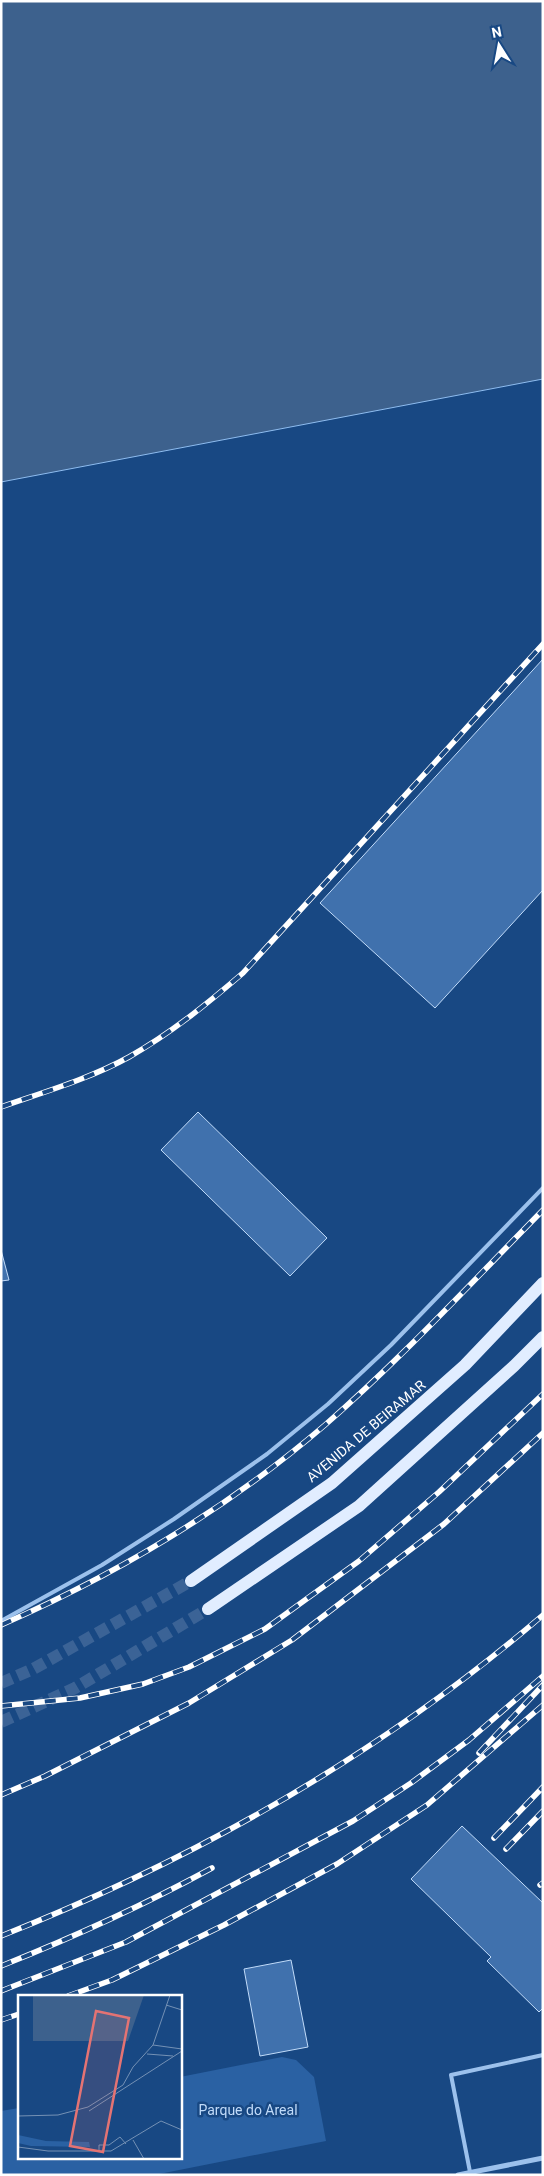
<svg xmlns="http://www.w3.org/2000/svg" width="544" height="2176" font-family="Roboto,sans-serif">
<rect width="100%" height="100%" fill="#184883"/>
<path fill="#2a61a3" d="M 282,2057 L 296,2060 L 314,2077 L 326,2141 L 154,2175 L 1,2175 L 1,2111 L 19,2108 L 19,2157 L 180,2157 L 180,2077 Z"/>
<path fill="#3d618d" stroke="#8ebcef" d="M 1,1 L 543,1 L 543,379 L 1,482 Z"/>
<g fill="#4071ad" stroke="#c1dbf9">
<path d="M 543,659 L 543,890 L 435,1008 L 320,903 Z"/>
<path d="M 198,1112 L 327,1238 L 290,1276 L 161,1150 Z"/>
<path d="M 1,1250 L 9,1280 L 1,1281 Z"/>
<path d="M 462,1826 L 543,1903 L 543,2008 L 539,2012 L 487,1961 L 491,1957 L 411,1879 Z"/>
<path d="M 291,1960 L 308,2047 L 260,2056 L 244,1969 Z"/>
</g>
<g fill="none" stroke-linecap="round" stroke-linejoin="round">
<g stroke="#3b6396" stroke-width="12" stroke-dasharray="12 6" stroke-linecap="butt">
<path d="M 1,1683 L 33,1669 L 191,1581"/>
<path d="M 1,1722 L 75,1688 L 208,1609"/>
</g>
<g stroke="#9cc1ec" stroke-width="4">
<path d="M 1,1621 L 102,1565 L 174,1519 L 267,1454 L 328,1404 L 391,1345 L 543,1188"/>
<path d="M 470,2172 L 451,2075 L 543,2055"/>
</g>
<path stroke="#9cc1ec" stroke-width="5" d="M 458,2175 L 543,2158"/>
<g stroke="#e1edff" stroke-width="12">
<path d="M 191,1581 L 332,1483 L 465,1365 L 543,1283"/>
<path d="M 208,1609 L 359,1506 L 514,1366 L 543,1337"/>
</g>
<defs>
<g id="rail">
<path d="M 1,1107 C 44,1092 89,1079 129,1057 C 171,1033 207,1004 243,973 L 543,644"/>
<path d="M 1,1625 C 117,1574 228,1508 325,1425 C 402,1358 471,1283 543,1210"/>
<path d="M 1,1706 L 80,1698 L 143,1684 L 189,1667 L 265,1629 L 359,1561 L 439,1492 L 543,1394"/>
<path d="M 479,1753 L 543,1685"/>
<path d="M 1,1795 L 45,1776 L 189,1703 L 292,1640 L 444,1524 L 543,1433"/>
<path d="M 494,1838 L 543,1787"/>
<path d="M 506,1849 L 543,1811"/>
<path d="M 540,1885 L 543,1883"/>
<path d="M 1,1936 C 198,1858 382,1753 543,1615"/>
<path d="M 1,1966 C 74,1937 144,1905 212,1868"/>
<path d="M 1,1991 L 126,1942 L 353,1821 L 411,1783 L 469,1740 L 543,1676"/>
<path d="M 68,1996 L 112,1980 L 224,1925 L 337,1864 L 427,1805 L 543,1705"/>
<path d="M 1,2020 L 19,2014"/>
</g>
</defs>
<use href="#rail" stroke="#fff" stroke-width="5.5"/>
<use href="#rail" stroke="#184883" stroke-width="4" stroke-dasharray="11" stroke-linecap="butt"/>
</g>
<g text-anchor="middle" stroke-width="5" stroke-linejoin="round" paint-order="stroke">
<g font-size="14" fill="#fff" stroke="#184883">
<text transform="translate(366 1431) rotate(-40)" y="5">AVENIDA DE BEIRAMAR</text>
</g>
<g font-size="14" fill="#c1dbf9" stroke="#184883">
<text x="248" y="2115">Parque do Areal</text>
</g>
</g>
<g transform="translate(18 1995)">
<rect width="164" height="164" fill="#184883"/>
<path d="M 0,140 L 28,146 L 71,147 L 72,152 L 13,151 L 0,148 Z" fill="#2a61a3"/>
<path d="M 15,0 L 126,0 L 110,46 L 15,46 Z" fill="#3d618d"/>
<path fill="none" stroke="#7491b5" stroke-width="1" d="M 148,10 L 164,15M 135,50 L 152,0M 129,59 L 155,61M 71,116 L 164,56M 0,121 L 40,120 L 70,112 L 105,90 L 115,72 L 135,50 L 164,54M 115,145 L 126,164M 0,152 L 30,156 L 93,156 L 143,126 L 164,135M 81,156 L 81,150 L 91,150 L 102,142 L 108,149"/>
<path fill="#e47373" fill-opacity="0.15" stroke="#e47373" stroke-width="2.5" d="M 78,16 L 111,23 L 85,157 L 52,151 Z"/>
<rect width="164" height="164" fill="none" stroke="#fff" stroke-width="2.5"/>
</g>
<rect width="544" height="2176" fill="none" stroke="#ffffff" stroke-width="5"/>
<g transform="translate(499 45) rotate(349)" stroke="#184883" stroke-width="4" paint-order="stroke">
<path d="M0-4L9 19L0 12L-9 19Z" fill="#ffffff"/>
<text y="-8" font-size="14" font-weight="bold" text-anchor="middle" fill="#ffffff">N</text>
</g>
</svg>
